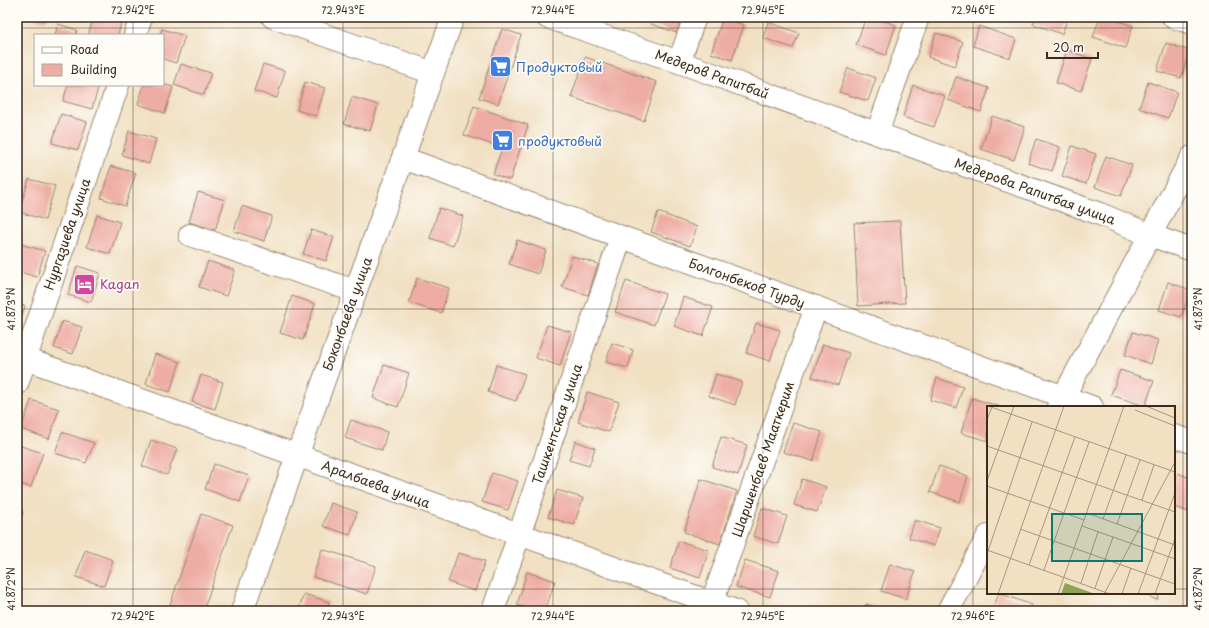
<svg xmlns="http://www.w3.org/2000/svg" width="1209" height="628" font-family="'Playpen Sans',sans-serif">
<rect width="100%" height="100%" fill="#fdfcf7"/>
<filter id="ink" filterUnits="userSpaceOnUse"><feTurbulence type="fractalNoise" baseFrequency=".025" numOctaves="2"/><feDisplacementMap in="SourceGraphic" scale="8" xChannelSelector="R" yChannelSelector="G"/><feConvolveMatrix kernelMatrix="1 2 1 2 8 2 1 2 1" color-interpolation-filters="sRGB"/></filter>
<filter id="wash" filterUnits="userSpaceOnUse"><feTurbulence type="fractalNoise" baseFrequency=".012" numOctaves="4" result="noise"/><feDisplacementMap in="SourceGraphic" scale="16" xChannelSelector="R" yChannelSelector="G"/><feGaussianBlur stdDeviation="0.9" result="paint"/><feColorMatrix in="noise" values="0 0 0 0 0 0 0 0 0 0 0 0 0 0 0 0 0 1.4 0 .05"/><feComposite in="paint" operator="in"/></filter>
<g filter="url(#wash)">
<rect width="100%" height="100%" fill="#f1e0c2"/>
<g id="blocks">
<g fill="#eeada4">
<path d="M 32,17 L 46,17 L 45,21 Z"/>
<path d="M 94,17 L 123,17 L 118,35 L 88,35 Z"/>
<path d="M 653,17 L 682,17 L 677,33 L 651,24 Z"/>
<path d="M 866,17 L 873,17 L 896,25 L 886,55 L 856,45 Z"/>
<path d="M 1035,17 L 1068,17 L 1062,34 L 1033,24 Z"/>
<path d="M 1100,17 L 1107,17 L 1133,26 L 1125,48 L 1093,37 Z"/>
<path d="M 723,18 L 744,25 L 732,60 L 711,53 Z"/>
<path d="M 768,22 L 799,33 L 793,48 L 763,38 Z"/>
<path d="M 58,24 L 77,30 L 76,35 L 55,35 Z"/>
<path d="M 979,26 L 1016,39 L 1010,58 L 973,46 Z"/>
<path d="M 162,29 L 185,36 L 176,63 L 163,59 L 163,35 L 160,35 Z"/>
<path d="M 502,29 L 521,35 L 498,104 L 479,98 Z"/>
<path d="M 936,33 L 963,42 L 955,66 L 928,57 Z"/>
<path d="M 1166,43 L 1190,51 L 1181,78 L 1157,71 Z"/>
<path d="M 1067,50 L 1092,59 L 1081,91 L 1056,83 Z"/>
<path d="M 585,57 L 657,82 L 644,121 L 571,97 Z"/>
<path d="M 181,64 L 211,73 L 204,95 L 174,85 Z"/>
<path d="M 263,64 L 285,71 L 277,98 L 254,91 Z"/>
<path d="M 848,68 L 876,78 L 868,101 L 839,92 Z"/>
<path d="M 956,77 L 989,88 L 981,112 L 948,100 Z"/>
<path d="M 305,82 L 325,88 L 316,116 L 297,110 Z"/>
<path d="M 1148,82 L 1177,92 L 1168,118 L 1139,108 Z"/>
<path d="M 163,84 L 173,87 L 165,113 L 138,104 L 144,85 L 163,85 Z"/>
<path d="M 68,85 L 99,85 L 92,109 L 63,101 Z"/>
<path d="M 913,85 L 945,96 L 934,127 L 903,117 Z"/>
<path d="M 352,97 L 378,105 L 370,131 L 344,124 Z"/>
<path d="M 474,106 L 528,125 L 510,180 L 493,174 L 502,148 L 464,135 Z"/>
<path d="M 61,114 L 87,122 L 78,150 L 52,143 Z"/>
<path d="M 992,116 L 1025,127 L 1014,160 L 981,149 Z"/>
<path d="M 129,131 L 156,139 L 149,164 L 122,155 Z"/>
<path d="M 1036,139 L 1060,147 L 1052,171 L 1028,163 Z"/>
<path d="M 1072,146 L 1096,154 L 1086,184 L 1062,176 Z"/>
<path d="M 1106,156 L 1132,165 L 1121,196 L 1095,187 Z"/>
<path d="M 111,166 L 136,173 L 125,206 L 101,198 Z"/>
<path d="M 29,179 L 55,186 L 45,220 L 19,212 Z"/>
<path d="M 198,192 L 225,200 L 215,230 L 189,222 Z"/>
<path d="M 242,206 L 272,216 L 264,241 L 234,231 Z"/>
<path d="M 439,208 L 463,216 L 453,246 L 430,238 Z"/>
<path d="M 658,212 L 697,227 L 690,246 L 651,232 Z"/>
<path d="M 97,215 L 120,222 L 110,254 L 87,247 Z"/>
<path d="M 900,221 L 905,303 L 858,306 L 854,223 Z"/>
<path d="M 311,230 L 334,237 L 326,261 L 303,254 Z"/>
<path d="M 517,240 L 546,250 L 538,274 L 509,264 Z"/>
<path d="M 20,244 L 45,251 L 37,277 L 17,271 L 17,254 Z"/>
<path d="M 572,256 L 598,264 L 588,295 L 562,287 Z"/>
<path d="M 208,261 L 235,270 L 226,296 L 199,287 Z"/>
<path d="M 77,266 L 100,273 L 91,302 L 68,295 Z"/>
<path d="M 417,278 L 449,288 L 441,313 L 409,303 Z"/>
<path d="M 626,281 L 665,294 L 654,325 L 615,312 Z"/>
<path d="M 1168,282 L 1191,290 L 1181,317 L 1159,310 Z"/>
<path d="M 292,296 L 315,304 L 303,340 L 280,333 Z"/>
<path d="M 683,297 L 713,307 L 703,336 L 674,326 Z"/>
<path d="M 17,304 L 25,306 L 17,333 Z"/>
<path d="M 62,321 L 82,327 L 73,354 L 54,348 Z"/>
<path d="M 756,323 L 780,330 L 770,361 L 746,353 Z"/>
<path d="M 547,325 L 571,332 L 560,366 L 536,358 Z"/>
<path d="M 1133,332 L 1158,340 L 1151,364 L 1125,355 Z"/>
<path d="M 612,343 L 633,350 L 628,368 L 606,362 Z"/>
<path d="M 823,344 L 849,353 L 838,385 L 812,377 Z"/>
<path d="M 155,354 L 180,362 L 170,392 L 146,384 Z"/>
<path d="M 384,365 L 409,373 L 398,407 L 373,398 Z"/>
<path d="M 496,365 L 525,374 L 516,401 L 488,392 Z"/>
<path d="M 1120,370 L 1154,381 L 1145,406 L 1111,395 Z"/>
<path d="M 716,374 L 742,382 L 735,405 L 709,396 Z"/>
<path d="M 201,375 L 223,382 L 215,409 L 192,402 Z"/>
<path d="M 937,378 L 963,387 L 956,408 L 930,400 Z"/>
<path d="M 587,392 L 619,402 L 609,432 L 578,422 Z"/>
<path d="M 972,398 L 1001,407 L 988,407 L 988,441 L 961,433 Z"/>
<path d="M 31,400 L 59,409 L 49,439 L 21,429 Z"/>
<path d="M 351,420 L 387,432 L 382,450 L 345,438 Z"/>
<path d="M 793,423 L 822,432 L 813,461 L 783,452 Z"/>
<path d="M 62,432 L 94,443 L 86,463 L 55,453 Z"/>
<path d="M 721,437 L 747,445 L 738,475 L 712,467 Z"/>
<path d="M 151,440 L 177,449 L 167,475 L 142,466 Z"/>
<path d="M 575,441 L 595,448 L 589,466 L 569,460 Z"/>
<path d="M 18,445 L 43,453 L 31,487 L 17,483 Z"/>
<path d="M 214,464 L 249,476 L 240,502 L 205,489 Z"/>
<path d="M 939,466 L 968,476 L 960,502 L 930,492 Z"/>
<path d="M 492,473 L 518,481 L 508,510 L 482,502 Z"/>
<path d="M 1178,473 L 1192,479 L 1192,513 L 1174,507 L 1174,485 Z"/>
<path d="M 701,479 L 737,491 L 720,544 L 684,532 Z"/>
<path d="M 802,479 L 826,487 L 817,512 L 794,505 Z"/>
<path d="M 557,490 L 583,498 L 574,525 L 548,517 Z"/>
<path d="M 331,503 L 357,512 L 350,535 L 323,526 Z"/>
<path d="M 762,508 L 787,516 L 778,544 L 753,536 Z"/>
<path d="M 17,510 L 23,512 L 17,528 Z"/>
<path d="M 201,514 L 233,525 L 203,611 L 168,611 Z"/>
<path d="M 915,520 L 940,528 L 934,546 L 909,538 Z"/>
<path d="M 679,541 L 709,550 L 700,578 L 670,568 Z"/>
<path d="M 322,549 L 376,566 L 367,594 L 313,577 Z"/>
<path d="M 85,550 L 113,560 L 104,586 L 76,577 Z"/>
<path d="M 458,553 L 485,561 L 475,591 L 448,582 Z"/>
<path d="M 745,560 L 779,571 L 770,597 L 736,587 Z"/>
<path d="M 890,564 L 915,572 L 906,599 L 881,591 Z"/>
<path d="M 527,572 L 555,581 L 545,611 L 536,611 L 517,605 Z"/>
<path d="M 999,593 L 1032,605 L 1030,611 L 992,611 Z"/>
<path d="M 1139,593 L 1160,593 L 1157,600 Z"/>
<path d="M 304,594 L 329,602 L 326,611 L 298,611 Z"/>
<path d="M 866,604 L 886,611 L 863,611 Z"/>
</g>
</g>
</g>
<g filter="url(#ink)">
<use href="#blocks" fill-opacity="0" stroke="#968570" stroke-width="1"/>
<g fill="none" stroke-linecap="round" stroke-linejoin="round">
<defs>
<g id="minor">
<path d="M 273,17 L 433,73"/>
<path d="M 547,17 L 679,62 L 1100,214 L 1150,235 L 1192,250"/>
<path d="M 1173,17 L 1192,23"/>
<path d="M 135,35 L 141,17"/>
<path d="M 679,62 L 695,17"/>
<path d="M 877,133 L 918,17"/>
<path d="M 403,158 L 1092,407"/>
<path d="M 190,235 L 355,291"/>
<path d="M 17,356 L 736,611"/>
<path d="M 17,384 L 118,85"/>
<path d="M 1058,407 L 1192,157"/>
<path d="M 1174,436 L 1192,442"/>
<path d="M 242,611 L 453,17"/>
<path d="M 493,611 L 621,237"/>
<path d="M 709,611 L 816,307"/>
<path d="M 948,611 L 988,536"/>
</g>
</defs>
<use href="#minor" stroke="#968570" stroke-width="24"/>
<use href="#minor" stroke="#fff" stroke-width="22"/>
</g>
</g>
<path fill="none" stroke="#3b2a1e" stroke-width="1" stroke-opacity="0.45" d="M 133,17 L 133,35M 343,17 L 343,611M 553,17 L 553,611M 763,17 L 763,611M 973,17 L 973,611M 1183,17 L 1183,611M 17,28 L 1192,28M 133,85 L 133,611M 17,309 L 1192,309M 17,589 L 988,589M 1174,589 L 1192,589"/>
<defs>
<symbol id="supermarket-square" viewBox="-11 -11 22 22"><rect x="-9" y="-9" width="18" height="18" rx="4" fill="#3f7fe0" stroke="#fdfcf7"/><path d="M-6-5.5h2.5l.6 2H6L4.5 2H-2.5L-4.4-4H-6ZM-1.5 3.2a1.3 1.3 0 1 0 .1 0ZM3 3.2a1.3 1.3 0 1 0 .1 0Z" fill="#fff"/></symbol>
<symbol id="hotel-square" viewBox="-11 -11 22 22"><rect x="-9" y="-9" width="18" height="18" rx="4" fill="#d1479c" stroke="#fdfcf7"/><path d="M-6-4.5h1.5V1H6V5H4.5V3h-9V5H-6ZM-4 0a1.8 1.8 0 1 1 3.6 0ZM.5 0V-2.5h3Q6-2.5 6 0Z" fill="#fff"/></symbol>
</defs>
<g fill-rule="evenodd">
<use href="#supermarket-square" x="488" y="54" width="25" height="25"/>
<use href="#supermarket-square" x="490" y="128" width="25" height="25"/>
<use href="#hotel-square" x="72" y="272" width="25" height="25"/>
</g>
<g text-anchor="middle" stroke-width="3.5" stroke-linejoin="round" paint-order="stroke">
<g font-size="13" fill="#366cbe" stroke="#fdfcf7" text-anchor="start">
<text x="516" y="72">Продуктовый</text>
<text x="518" y="146">продуктовый</text>
</g>
<g font-size="13" fill="#3b2a1e" stroke="#fdfcf7">
<text transform="translate(712 74) rotate(20)" y="5">Медеров Рапитбай</text>
<text transform="translate(1035 191) rotate(20)" y="5">Медерова Рапитбая улица</text>
<text transform="translate(67 234) rotate(-71)" y="5">Нургазиева улица</text>
<text transform="translate(747 283) rotate(20)" y="5">Болгонбеков Турду</text>
<text transform="translate(347 314) rotate(-70)" y="5">Боконбаева улица</text>
<text transform="translate(557 424) rotate(-71)" y="5">Ташкентская улица</text>
<text transform="translate(763 459) rotate(-71)" y="5">Шаршенбаев Мааткерим</text>
<text transform="translate(376 484) rotate(20)" y="5">Аралбаева улица</text>
</g>
<g font-size="13" fill="#b23c85" stroke="#fdfcf7" text-anchor="start">
<text x="100" y="289">Kagan</text>
</g>
</g>
<g transform="translate(987 406)">
<rect width="188" height="188" fill="#f1e0c2"/>
<path d="M 78,177 L 108,188 L 74,188 Z" fill="#8ca455"/>
<path fill="none" stroke="#a89780" stroke-width="1" d="M 1,0 L 188,66M 159,0 L 188,12M 148,4 L 188,20M 0,14 L 5,1M 0,40 L 188,106M 0,75 L 27,0M 0,80 L 97,114M 155,94 L 167,59M 100,107 L 188,139M 116,113 L 139,49M 130,118 L 153,54M 95,120 L 188,153M 33,123 L 188,178M 0,144 L 123,188M 0,148 L 45,16M 42,159 L 88,31M 57,164 L 102,36M 94,177 L 111,126M 108,182 L 126,131M 11,188 L 77,0M 71,188 L 137,0M 117,188 L 188,56M 135,188 L 144,162M 151,188 L 188,87M 168,188 L 188,133"/>
<path fill="#0f766e" fill-opacity="0.15" stroke="#0f766e" stroke-width="2" d="M 65,108 L 155,108 L 155,155 L 65,155 Z"/>
<rect width="188" height="188" fill="none" stroke="#3b2a1e" stroke-width="2"/>
</g>
<rect width="1209" height="628" fill="none" stroke="#fdfcf7" stroke-width="44"/>
<rect x="34" y="34" width="130" height="52" fill="#fdfcf7" stroke="#afa8a0"/>
<rect x="42" y="47" width="20" height="6" fill="#ffffff" stroke="#afa8a0"/>
<text x="70" y="54" font-size="12" fill="#3b2a1e">Road</text>
<rect x="42" y="64" width="20" height="12" fill="#eeada4" stroke="#afa8a0"/>
<text x="70" y="74" font-size="12" fill="#3b2a1e">Building</text>
<path d="M1047 52v6h51v-6" fill="none" stroke="#3b2a1e" stroke-width="2"/>
<text x="1053" y="52" font-size="12" fill="#3b2a1e" stroke="#fdfcf7" stroke-width="3" paint-order="stroke">20 m</text>
<rect x="22" y="22" width="1165" height="584" fill="none" stroke="#3b2a1e" stroke-width="1.5"/>
<g font-size="10" text-anchor="middle" fill="#3b2a1e">
<text x="133" y="14">72.942°E</text>
<text x="343" y="14">72.943°E</text>
<text x="553" y="14">72.944°E</text>
<text x="763" y="14">72.945°E</text>
<text x="973" y="14">72.946°E</text>
<text transform="translate(11 309) rotate(-90)" y="4">41.873°N</text>
<text transform="translate(1198 309) rotate(-90)" y="4">41.873°N</text>
<text transform="translate(11 589) rotate(-90)" y="4">41.872°N</text>
<text transform="translate(1198 589) rotate(-90)" y="4">41.872°N</text>
<text x="133" y="620">72.942°E</text>
<text x="343" y="620">72.943°E</text>
<text x="553" y="620">72.944°E</text>
<text x="763" y="620">72.945°E</text>
<text x="973" y="620">72.946°E</text>
</g>
</svg>
